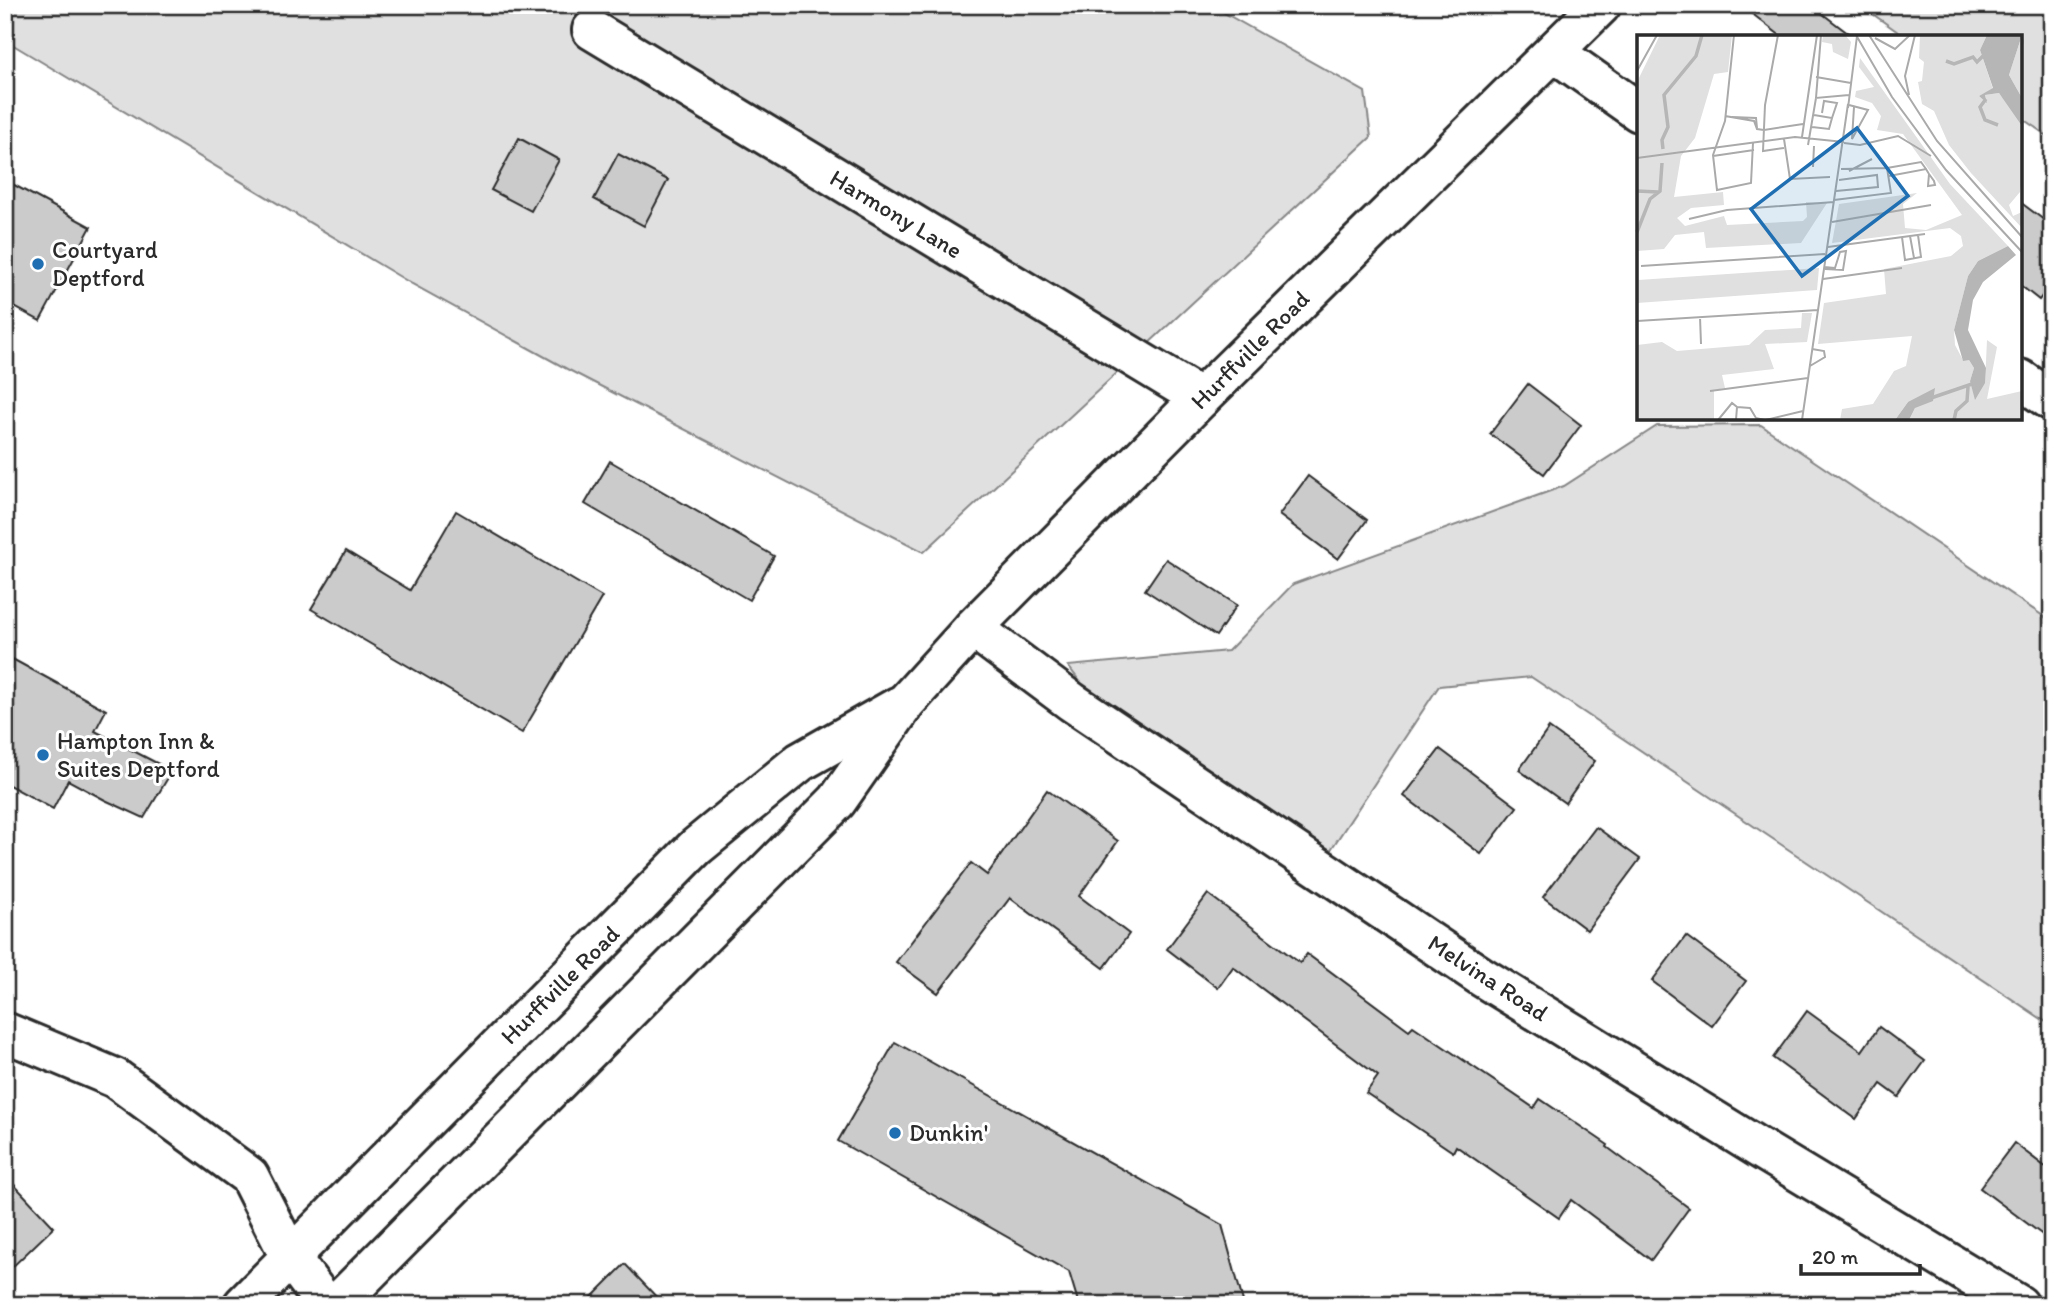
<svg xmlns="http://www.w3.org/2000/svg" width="2057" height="1310" font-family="Itim,sans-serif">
<rect width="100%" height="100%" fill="#fff"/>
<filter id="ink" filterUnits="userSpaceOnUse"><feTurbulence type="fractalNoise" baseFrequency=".0143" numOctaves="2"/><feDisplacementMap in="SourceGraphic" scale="14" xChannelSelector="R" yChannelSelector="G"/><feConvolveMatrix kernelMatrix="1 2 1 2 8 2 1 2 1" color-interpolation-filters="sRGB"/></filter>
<g filter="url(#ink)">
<g fill="#e0e0e0" stroke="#868686" stroke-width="2">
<path d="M 5,5 L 1210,5 L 1365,92 L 1371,137 L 924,552 L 567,369 L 412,284 L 5,40 Z"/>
<path d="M 1860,5 L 2052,5 L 2052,139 L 2020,117 L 2020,37 L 1905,37 Z"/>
<path d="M 1761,425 L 2052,622 L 2052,1026 L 1531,677 L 1439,686 L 1316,872 L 1130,746 L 1068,666 L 1228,651 L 1293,584 L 1564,486 L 1657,426 Z"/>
</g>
<g fill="#cbcbcb" stroke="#2b2b2b" stroke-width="2">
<path d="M 1741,5 L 1811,5 L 1853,37 L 1782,37 Z"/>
<path d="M 519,138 L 559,160 L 531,211 L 491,190 Z"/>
<path d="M 618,154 L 668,180 L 644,226 L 594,199 Z"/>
<path d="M 5,180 L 91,227 L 40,321 L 5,302 Z"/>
<path d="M 2020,202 L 2052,226 L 2052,283 L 2039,300 L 2020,285 Z"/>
<path d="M 1528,384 L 1581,425 L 1544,474 L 1490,434 Z"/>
<path d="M 610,461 L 774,556 L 749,600 L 585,504 Z"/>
<path d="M 1308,476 L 1367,520 L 1338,559 L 1279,515 Z"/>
<path d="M 456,511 L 602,597 L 522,733 L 311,609 L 346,551 L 410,590 Z"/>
<path d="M 1166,559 L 1237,605 L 1216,636 L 1145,590 Z"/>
<path d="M 5,655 L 106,710 L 95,731 L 172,771 L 144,818 L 105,800 L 68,780 L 53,809 L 5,783 Z"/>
<path d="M 1549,728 L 1595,761 L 1565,803 L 1519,770 Z"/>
<path d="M 1440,749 L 1517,807 L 1481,854 L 1404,796 Z"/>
<path d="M 1047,790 L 1118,841 L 1079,896 L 1129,934 L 1104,968 L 1010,898 L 938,993 L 896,962 L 971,863 L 987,875 Z"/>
<path d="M 1596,827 L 1640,859 L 1587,930 L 1543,897 Z"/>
<path d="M 1208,894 L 1300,963 L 1307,954 L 1409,1030 L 1413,1026 L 1534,1108 L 1540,1099 L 1608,1145 L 1607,1147 L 1689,1208 L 1651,1260 L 1571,1200 L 1559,1218 L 1456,1146 L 1453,1152 L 1366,1093 L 1378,1076 L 1233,967 L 1218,988 L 1167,949 Z"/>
<path d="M 1686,936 L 1746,981 L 1712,1026 L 1652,981 Z"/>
<path d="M 1807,1011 L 1862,1051 L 1879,1027 L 1925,1061 L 1899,1097 L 1881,1084 L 1856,1119 L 1773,1058 Z"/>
<path d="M 895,1042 L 1222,1225 L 1244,1305 L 1079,1305 L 1069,1272 L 838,1141 Z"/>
<path d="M 2014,1143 L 2052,1172 L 2052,1242 L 1980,1188 Z"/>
<path d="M 5,1175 L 54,1227 L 5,1274 Z"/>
<path d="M 625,1264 L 664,1305 L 584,1305 Z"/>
</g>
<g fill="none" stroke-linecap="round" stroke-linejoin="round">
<defs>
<g id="minor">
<path d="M 592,30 L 1201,398"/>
<path d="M 1554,52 L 1639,112"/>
<path d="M 2020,379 L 2052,401"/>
<path d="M 973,628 L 1072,702 L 1482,977 L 1764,1151 L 2019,1305"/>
</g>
<g id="major">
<path d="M 290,1257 L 326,1305"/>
<path d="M 243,1305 L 696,847 L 800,762 L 899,706"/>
<path d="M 336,1305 L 837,801 L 906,702 L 973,628 L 1201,398 L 1601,5"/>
</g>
<path id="highway" d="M 5,1032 L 115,1078 L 249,1176 L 290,1257"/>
</defs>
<use href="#minor" stroke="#2b2b2b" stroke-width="44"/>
<use href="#major" stroke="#2b2b2b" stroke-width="44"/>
<use href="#highway" stroke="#2b2b2b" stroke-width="44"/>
<use href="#minor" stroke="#fff" stroke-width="38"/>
<use href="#major" stroke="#fff" stroke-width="38"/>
<use href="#highway" stroke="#fff" stroke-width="38"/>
</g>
</g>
<g fill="#1f6fb2" stroke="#fff" stroke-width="2.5">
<circle cx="38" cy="264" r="7"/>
<circle cx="43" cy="755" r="7"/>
<circle cx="895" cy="1133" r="7"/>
</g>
<g text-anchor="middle" stroke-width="6" stroke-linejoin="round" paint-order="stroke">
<g font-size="24" fill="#2b2b2b" stroke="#fff">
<text transform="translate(896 214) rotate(31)" y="8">Harmony Lane</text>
<text transform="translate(1250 350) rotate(-45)" y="8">Hurffville Road</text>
<text transform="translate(1488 978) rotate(33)" y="8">Melvina Road</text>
<text transform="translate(560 985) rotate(-45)" y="8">Hurffville Road</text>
</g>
<g font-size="24" fill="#2b2b2b" stroke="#fff" text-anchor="start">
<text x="52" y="258">Courtyard<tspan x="52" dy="28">Deptford</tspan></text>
<text x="57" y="749">Hampton Inn &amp;<tspan x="57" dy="28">Suites Deptford</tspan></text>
<text x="909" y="1141">Dunkin'</text>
</g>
</g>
<g transform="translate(1637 35)">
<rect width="385" height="385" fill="#fff"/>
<path d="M 23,0 L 95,0 L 91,37 L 77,39 L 58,103 L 44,121 L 37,162 L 86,157 L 87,170 L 54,173 L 40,183 L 48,191 L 87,181 L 90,190 L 166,186 L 170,182 L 169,167 L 190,168 L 164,208 L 69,213 L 67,197 L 38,200 L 27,214 L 0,216 L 0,47 ZM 186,0 L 208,0 L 214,7 L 211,24 L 196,17 L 195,9 L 185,7 ZM 283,0 L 350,0 L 343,15 L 356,54 L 342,61 L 350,67 L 348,60 L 362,58 L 383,84 L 385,144 L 383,157 L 372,170 L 376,181 L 385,177 L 385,193 L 334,138 L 312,110 L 297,76 L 285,69 L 281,47 L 285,46 L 287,27 L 282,23 ZM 385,0 L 385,63 L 372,40 ZM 223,23 L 313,149 L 371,211 L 341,226 L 331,241 L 317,295 L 318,310 L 326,325 L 332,325 L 337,333 L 333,346 L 348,348 L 350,305 L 360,312 L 350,364 L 385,356 L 385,385 L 272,385 L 278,373 L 271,367 L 258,385 L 203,385 L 205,374 L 236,369 L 257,336 L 269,331 L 275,301 L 181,309 L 187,268 L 249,259 L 247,234 L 314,221 L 326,211 L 324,201 L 313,193 L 195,208 L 202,169 L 280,158 L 266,169 L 268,193 L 289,195 L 325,180 L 266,99 L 240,95 L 244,81 L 235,68 L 218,62 L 219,56 L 237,52 L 222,32 ZM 182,233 L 180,255 L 0,268 L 0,237 L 1,245 ZM 165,278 L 175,278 L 170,307 L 128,309 L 137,334 L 85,340 L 88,353 L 77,355 L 77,385 L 0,385 L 0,310 L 25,307 L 40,316 L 112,310 L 128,295 L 164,293 Z" fill="#e0e0e0"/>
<path d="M 350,0 L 385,0 L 372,40 L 385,63 L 385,91 L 362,58 L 348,60 L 350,68 L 342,61 L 356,53 L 343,15 ZM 371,211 L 379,220 L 346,247 L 336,265 L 331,295 L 349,333 L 348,348 L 338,365 L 333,346 L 337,333 L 332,325 L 326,326 L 317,295 L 331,241 L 341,226 ZM 298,353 L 296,366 L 278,373 L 272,385 L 258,385 L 271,367 Z" fill="#b6b6b6"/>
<path fill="none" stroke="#b6b6b6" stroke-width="3.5" d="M 309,26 L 317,29 L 336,22 L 340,27 L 346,21M 349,64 L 343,72 L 348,85 L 361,90M 26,114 L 25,105 L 31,92 L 27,60 L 59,21 L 65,0M 0,156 L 21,157M 0,197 L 13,164 L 23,156 L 25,128M 294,363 L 335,349M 317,385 L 319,376 L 330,366 L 331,352"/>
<path fill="none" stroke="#aaa" stroke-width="2" d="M 97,0 L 88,86 L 76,120 L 80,155 L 114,148 L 116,108M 141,0 L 128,70 L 126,116 L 147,113M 184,0 L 179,63 L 212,60M 219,0 L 255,62 L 309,135 L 385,217M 232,0 L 300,106 L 385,202M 238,3 L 258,14 L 273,0M 0,36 L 20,0M 179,42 L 214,48M 272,60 L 268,41 L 278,0M 212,70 L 231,75 L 215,104 L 217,72M 211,73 L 220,1M 185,78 L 187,66 L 200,68 L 195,83M 88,81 L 117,86 L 120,94 L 127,95 L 166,89M 95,82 L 119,83 L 120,93M 175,92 L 192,94 L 195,83 L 177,80M 165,102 L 180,0M 147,104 L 153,144 L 193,142M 207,108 L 223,110 L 261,101 L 294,121M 171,110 L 179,63M 76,121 L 117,115M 0,123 L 158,102 L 207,107M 176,132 L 177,111M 250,133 L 284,127 L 289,134M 212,136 L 235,124M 252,141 L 289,134 L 292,139 L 297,146 L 298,150 L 291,151 L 292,139M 199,156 L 241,152 L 240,140 L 202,145M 197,165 L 254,158 L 250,133 L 204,134M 52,184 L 90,175 L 197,167M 195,187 L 294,170M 273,201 L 277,223M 265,202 L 268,225 L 284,222 L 281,200M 191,212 L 288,199M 4,231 L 188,219M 187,232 L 198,233 L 203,217 L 209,216 L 206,235 L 188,234M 186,244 L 265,233M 63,282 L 64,309M 0,286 L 181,275M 173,331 L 188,322 L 187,316 L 175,314M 73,356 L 171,343M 100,372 L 113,373 L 119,383 L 127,385M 81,385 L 95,368 L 100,372 L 99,385M 129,385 L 166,376M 165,385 L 211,69"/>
<path fill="#1f6fb2" fill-opacity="0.15" stroke="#1f6fb2" stroke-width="3.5" d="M 220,93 L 271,161 L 165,241 L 114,174 Z"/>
<rect width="385" height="385" fill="none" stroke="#2b2b2b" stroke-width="3.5"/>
</g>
<rect width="2057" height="1310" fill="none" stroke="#fff" stroke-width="28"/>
<rect x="14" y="14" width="2029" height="1282" fill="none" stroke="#2b2b2b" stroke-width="2.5" filter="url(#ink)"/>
<path d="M1801 1264v10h119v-10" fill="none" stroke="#2b2b2b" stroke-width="3.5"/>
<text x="1812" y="1264" font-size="21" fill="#2b2b2b" stroke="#ffffff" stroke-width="5" paint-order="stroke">20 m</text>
</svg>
